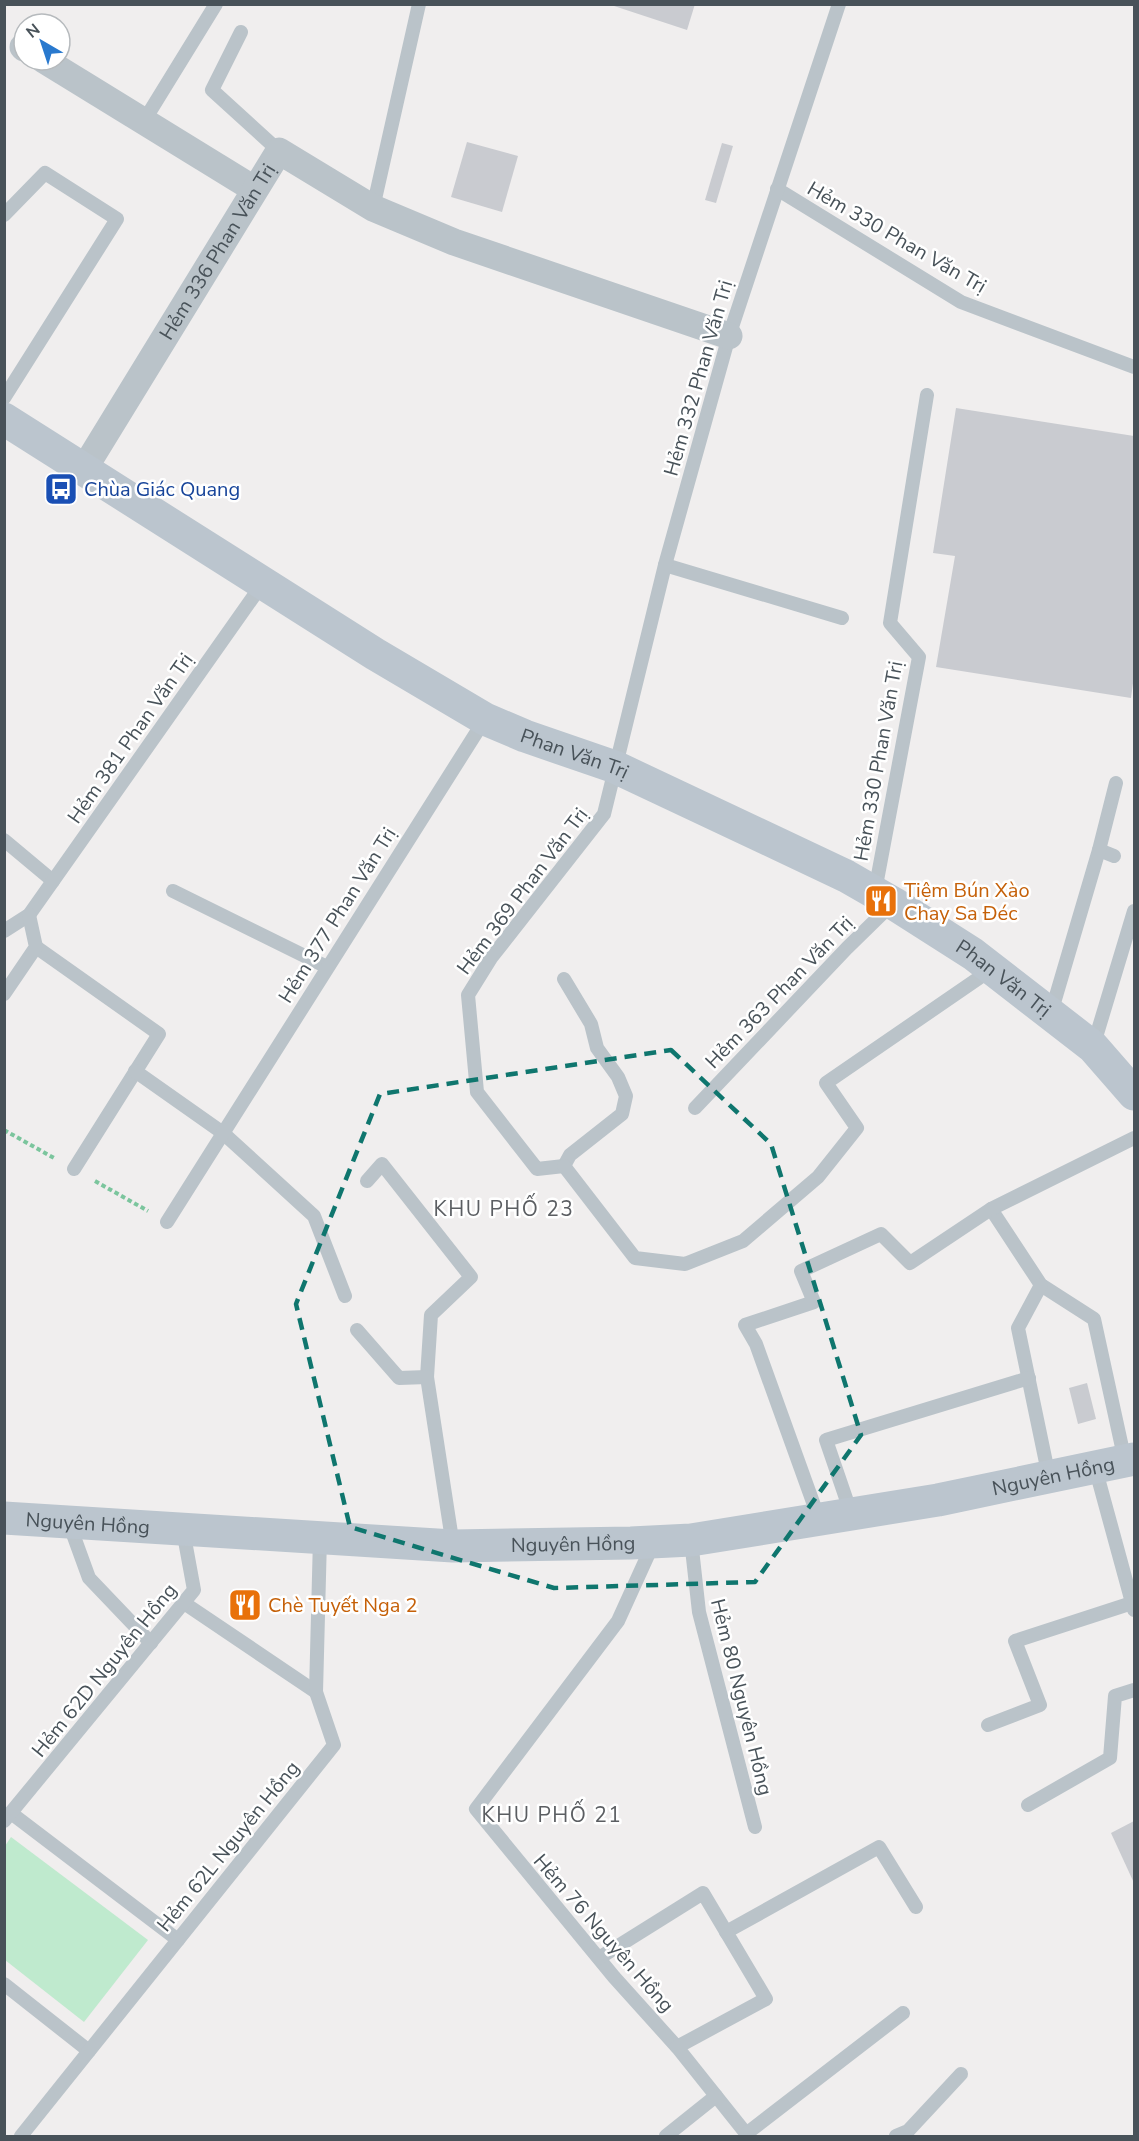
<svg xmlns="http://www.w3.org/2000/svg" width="1139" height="2141" font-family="'Nunito Sans',sans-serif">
<rect width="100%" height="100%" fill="#f0eeee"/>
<path fill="#bfeace" d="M 11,1837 L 148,1940 L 84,2022 L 5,1960 L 5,1846 Z"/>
<g fill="#c9cbd0">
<path d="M 608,4 L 695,4 L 687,30 Z"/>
<path d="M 467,142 L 518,156 L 502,212 L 451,197 Z"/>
<path d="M 722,143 L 733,146 L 716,203 L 705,200 Z"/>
<path d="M 956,408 L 1134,436 L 1134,676 L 1131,698 L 936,667 L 955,556 L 933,553 Z"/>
<path d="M 1087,1383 L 1096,1419 L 1078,1424 L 1069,1388 Z"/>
<path d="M 1134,1821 L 1134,1883 L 1111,1833 Z"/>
</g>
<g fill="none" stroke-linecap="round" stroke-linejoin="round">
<g stroke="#7bc59d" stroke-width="4" stroke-dasharray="4.5 3" stroke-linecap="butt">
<path d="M 4,1130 L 54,1158"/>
<path d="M 95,1181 L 148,1211"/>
</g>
<g stroke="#bac3c9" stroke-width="14">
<path d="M 241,32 L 212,90 L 279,151"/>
<path d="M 144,121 L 216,4"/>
<path d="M 777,189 L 961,302 L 1134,367"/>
<path d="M 373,208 L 419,4"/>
<path d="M 4,215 L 45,173 L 117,219 L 4,398"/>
<path d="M 665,565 L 842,618"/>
<path d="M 4,840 L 53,881"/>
<path d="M 1099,850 L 1114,856"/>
<path d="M 173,891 L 327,967"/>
<path d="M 875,891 L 919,657 L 890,623 L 927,395"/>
<path d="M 4,931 L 29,915 L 263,583"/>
<path d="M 36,947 L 159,1034 L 74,1169"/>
<path d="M 564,979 L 591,1024 L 597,1048 L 618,1077 L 626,1096 L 622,1114 L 570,1155 L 564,1166"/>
<path d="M 4,994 L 36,947 L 29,915"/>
<path d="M 1051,1013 L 1099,850 L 1116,783"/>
<path d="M 1093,1047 L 1134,911"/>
<path d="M 135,1071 L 223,1133 L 314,1216 L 345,1296"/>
<path d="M 695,1108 L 847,948 L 893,903"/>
<path d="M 564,1166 L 537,1169 L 477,1092 L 468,995 L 491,958 L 604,814 L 665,565 L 729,336 L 839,4"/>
<path d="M 564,1166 L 635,1258 L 685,1264 L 743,1241 L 818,1177 L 857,1128 L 826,1083 L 992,969"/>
<path d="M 367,1181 L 382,1164 L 471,1277 L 431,1315 L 427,1377"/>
<path d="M 991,1209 L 1041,1285 L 1094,1319 L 1125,1461"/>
<path d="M 167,1222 L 485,719"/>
<path d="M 1041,1285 L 1018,1328 L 1049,1477"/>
<path d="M 357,1330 L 399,1378 L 427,1377 L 453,1546"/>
<path d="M 1095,1467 L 1134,1610"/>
<path d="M 851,1513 L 826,1440 L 1029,1378"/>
<path d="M 819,1519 L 756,1344 L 745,1325 L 814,1302 L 801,1271 L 881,1234 L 910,1263 L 991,1209 L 1134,1138"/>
<path d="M 69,1523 L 89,1578 L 151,1643"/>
<path d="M 691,1540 L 699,1612 L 755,1827"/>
<path d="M 653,1544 L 618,1621 L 476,1809 L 614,1977 L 677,2047 L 748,2136"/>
<path d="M 184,1603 L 316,1692"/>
<path d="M 988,1725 L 1040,1705 L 1015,1641 L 1132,1603"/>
<path d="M 1028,1805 L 1110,1758 L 1115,1696 L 1134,1690"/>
<path d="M 11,1813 L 178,1940"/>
<path d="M 4,1821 L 194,1590 L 183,1530"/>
<path d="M 726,1932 L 879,1847 L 916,1907"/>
<path d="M 599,1958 L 703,1893 L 766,1999 L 677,2047"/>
<path d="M 4,1984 L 89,2051"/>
<path d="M 746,2134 L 903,2013"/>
<path d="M 21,2136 L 334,1745 L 316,1692 L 320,1538"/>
<path d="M 666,2136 L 716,2096"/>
<path d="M 896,2136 L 908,2131 L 961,2074"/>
</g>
<g stroke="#bac3c9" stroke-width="27">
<path d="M 23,47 L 24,48"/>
<path d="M 44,60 L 254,189"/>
<path id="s1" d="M 84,469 L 279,151 L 373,208 L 454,242 L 729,336"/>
</g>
<g stroke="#bbc5ce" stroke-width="33">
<path id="s2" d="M 4,419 L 375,654 L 485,719 L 525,736 L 615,767 L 846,876 L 893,903 L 973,954 L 1093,1047 L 1134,1094"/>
<path id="s3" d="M 4,1518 L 453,1546 L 631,1543 L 691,1540 L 938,1500 L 1134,1459"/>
</g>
</g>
<path fill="none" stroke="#0f766e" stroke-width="4.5" stroke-dasharray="12 8" stroke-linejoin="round" d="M 671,1050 L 771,1144 L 861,1435 L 755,1582 L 554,1588 L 350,1527 L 296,1304 L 380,1094 Z"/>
<defs>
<symbol id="bus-square" viewBox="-11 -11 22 22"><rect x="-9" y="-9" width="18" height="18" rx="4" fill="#1a4fb4" stroke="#fff"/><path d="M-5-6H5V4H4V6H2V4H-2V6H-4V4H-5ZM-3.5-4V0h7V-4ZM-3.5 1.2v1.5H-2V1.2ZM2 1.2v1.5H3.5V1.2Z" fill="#fff"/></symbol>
<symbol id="restaurant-square" viewBox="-11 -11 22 22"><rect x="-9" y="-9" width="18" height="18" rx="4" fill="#e8710a" stroke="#fff"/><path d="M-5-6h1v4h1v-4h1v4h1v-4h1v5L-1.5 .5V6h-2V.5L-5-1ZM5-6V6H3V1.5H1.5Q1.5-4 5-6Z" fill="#fff"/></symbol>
</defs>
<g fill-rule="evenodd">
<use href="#bus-square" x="42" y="470" width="38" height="38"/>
<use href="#restaurant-square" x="862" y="882" width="38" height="38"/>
<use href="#restaurant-square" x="226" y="1586" width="38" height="38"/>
</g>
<g text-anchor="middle" stroke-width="5" stroke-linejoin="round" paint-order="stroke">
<g font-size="20" fill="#485259" stroke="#fff">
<text transform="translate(897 237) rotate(30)" y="7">Hẻm 330 Phan Văn Trị</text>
<text dy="7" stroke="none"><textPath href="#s1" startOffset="255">Hẻm 336 Phan Văn Trị</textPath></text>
<text transform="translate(698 378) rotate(-74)" y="7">Hẻm 332 Phan Văn Trị</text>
<text transform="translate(130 738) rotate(-55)" y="7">Hẻm 381 Phan Văn Trị</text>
<text dy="7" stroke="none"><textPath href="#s2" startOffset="663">Phan Văn Trị</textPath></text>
<text transform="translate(878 761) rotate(-80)" y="7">Hẻm 330 Phan Văn Trị</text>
<text transform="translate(522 891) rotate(-53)" y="7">Hẻm 369 Phan Văn Trị</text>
<text transform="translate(337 915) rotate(-58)" y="7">Hẻm 377 Phan Văn Trị</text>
<text dy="7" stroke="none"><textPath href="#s2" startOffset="1149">Phan Văn Trị</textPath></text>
<text transform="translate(779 992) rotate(-46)" y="7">Hẻm 363 Phan Văn Trị</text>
<text dy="7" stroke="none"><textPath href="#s3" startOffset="1056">Nguyên Hồng</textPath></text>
<text dy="7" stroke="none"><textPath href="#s3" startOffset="84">Nguyên Hồng</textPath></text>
<text dy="7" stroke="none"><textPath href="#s3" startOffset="570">Nguyên Hồng</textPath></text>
<text transform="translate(104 1670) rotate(-51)" y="7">Hẻm 62D Nguyên Hồng</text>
<text transform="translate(742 1697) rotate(76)" y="7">Hẻm 80 Nguyên Hồng</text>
<text transform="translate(228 1846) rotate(-51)" y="7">Hẻm 62L Nguyên Hồng</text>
<text transform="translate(604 1933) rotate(49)" y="7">Hẻm 76 Nguyên Hồng</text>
</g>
<g font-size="20" fill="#164399" stroke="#fff" text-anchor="start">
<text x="84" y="496">Chùa Giác Quang</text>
</g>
<g font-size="20" fill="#c56008" stroke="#fff" text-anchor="start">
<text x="904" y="897">Tiệm Bún Xào<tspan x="904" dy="23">Chay Sa Đéc</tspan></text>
<text x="268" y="1612">Chè Tuyết Nga 2</text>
</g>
<g font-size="21" letter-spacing="1.5" fill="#5b5e62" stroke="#fff">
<text x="504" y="1216">KHU PHỐ 23</text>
<text x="552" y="1822">KHU PHỐ 21</text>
</g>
</g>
<rect width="1139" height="2141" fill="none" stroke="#485259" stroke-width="12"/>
<g transform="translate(42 42) rotate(321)"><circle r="28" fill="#ffffff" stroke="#b6babd" stroke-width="1.5"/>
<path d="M0-4.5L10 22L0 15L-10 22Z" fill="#2979ce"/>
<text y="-9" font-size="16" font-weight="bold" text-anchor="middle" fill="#485259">N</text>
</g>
</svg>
